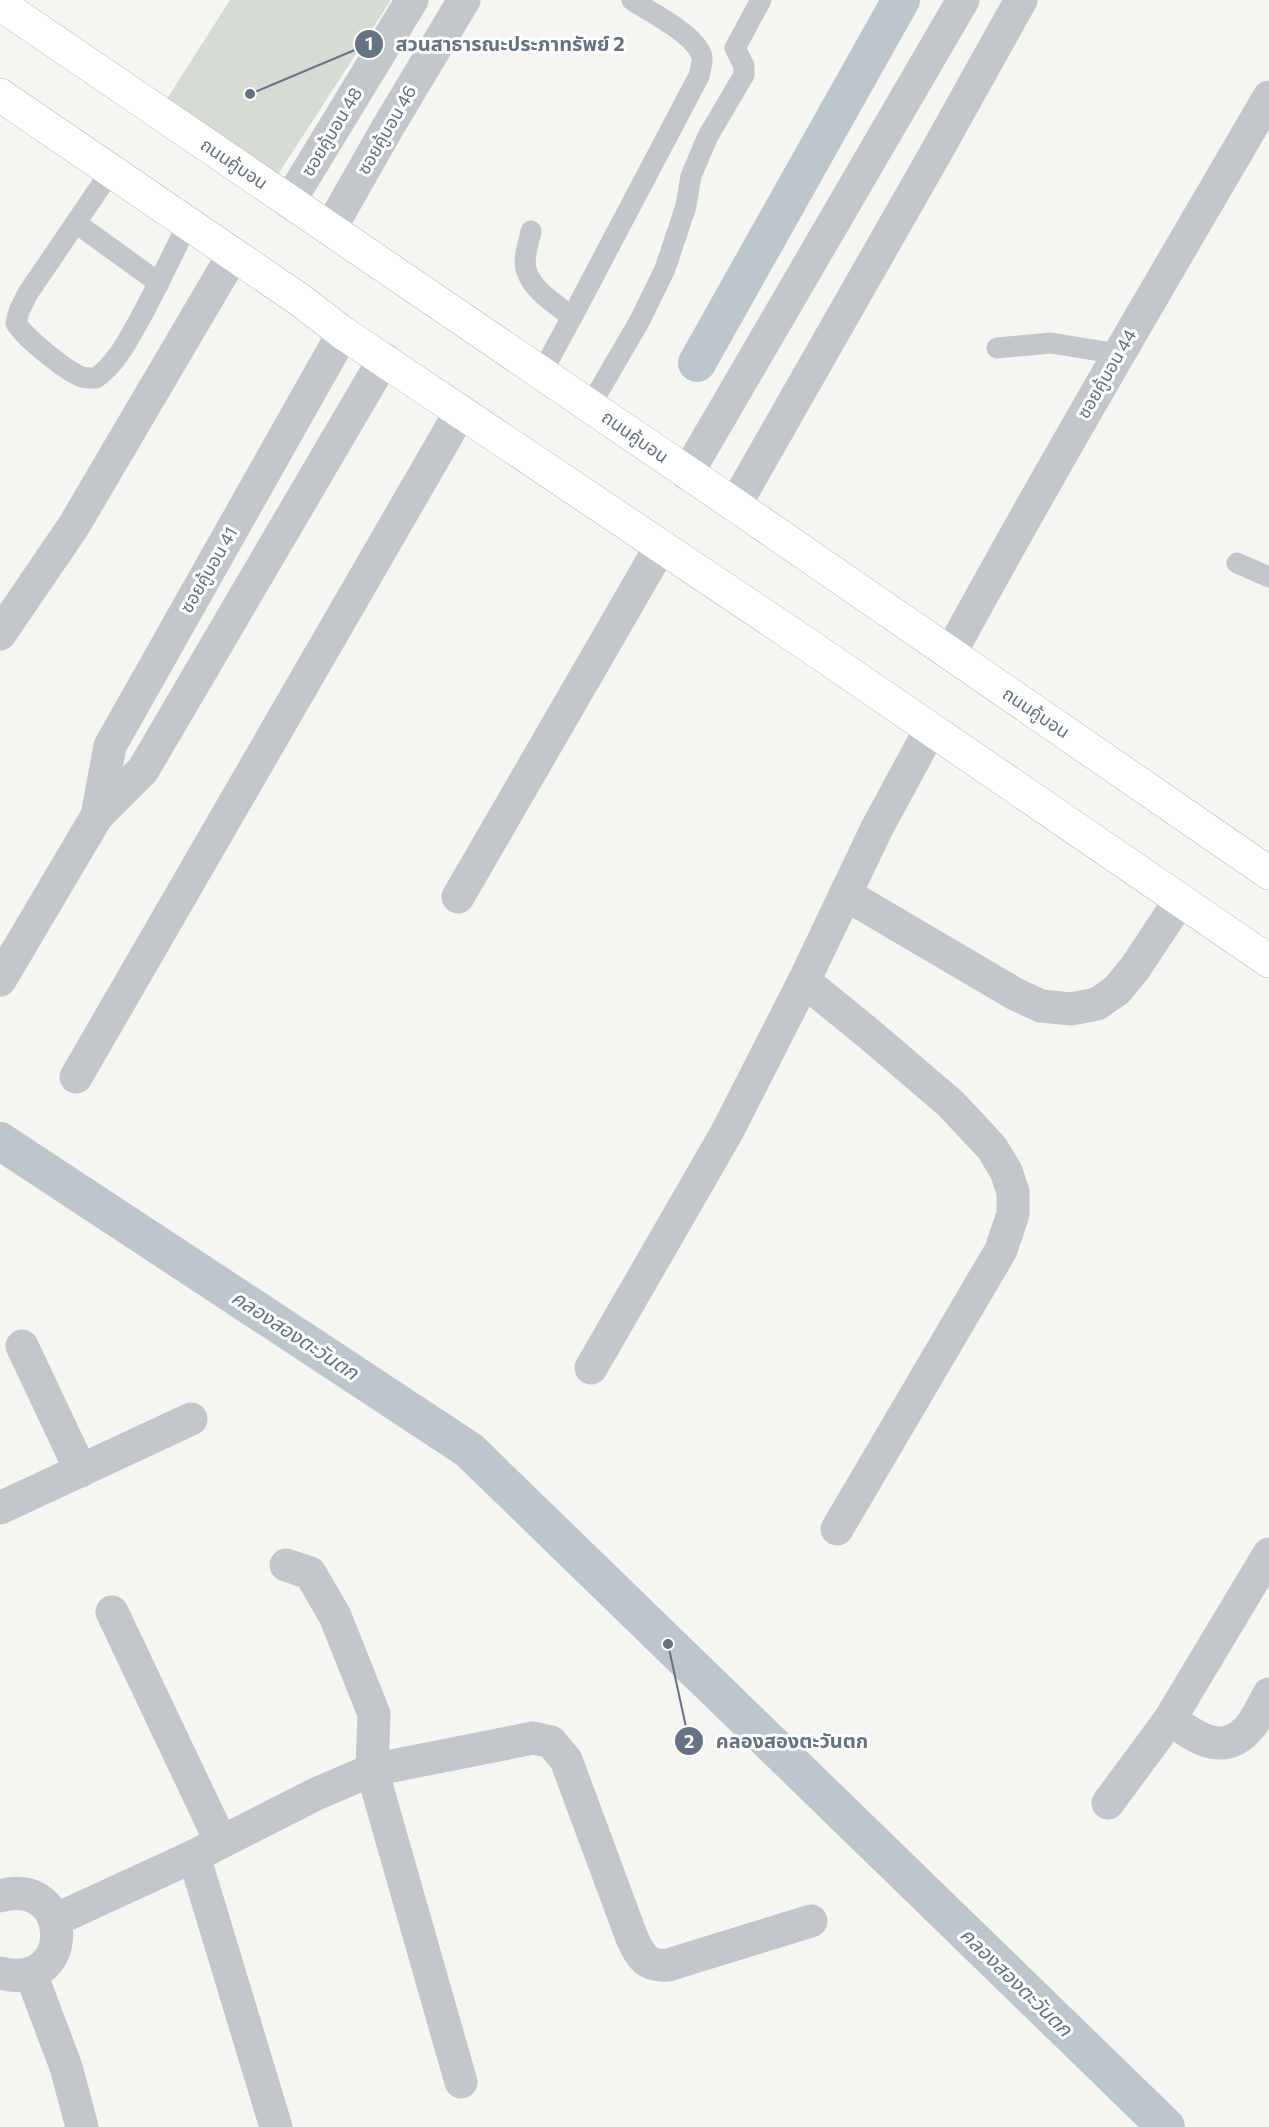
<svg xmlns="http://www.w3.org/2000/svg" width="1269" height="2127" font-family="Commissioner,'Noto Sans Thai',sans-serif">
<rect width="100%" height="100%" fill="#f5f6f2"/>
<path fill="#d6dcd3" d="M 230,0 L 391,0 L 275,179 L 165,102 Z"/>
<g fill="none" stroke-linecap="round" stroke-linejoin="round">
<g stroke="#bcc6cc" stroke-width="38">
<path d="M 697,363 L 901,0"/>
<path d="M 0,1141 L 469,1450 L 1166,2127"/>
</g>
<defs>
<g id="secondary">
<path d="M 0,4 L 735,505 L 1269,873"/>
<path d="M 0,95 L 300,300 L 343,333 L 808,645 L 1269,961"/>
</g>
</defs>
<use href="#secondary" stroke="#b6b9be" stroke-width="34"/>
<g stroke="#c3c6ca" stroke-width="21">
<path d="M 111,171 L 28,293 L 19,311 L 16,323 C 25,338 66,371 82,377 C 86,378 92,378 96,378 C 118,362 129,338 142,315 C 158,285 173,254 188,223"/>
<path d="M 76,223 L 159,283"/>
<path d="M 531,231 C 529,242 523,257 526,269 C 532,291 556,304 572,317 L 541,374"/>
<path d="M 572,317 L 699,76 C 700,70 703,63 702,57 C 697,35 651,13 632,0"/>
<path d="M 997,348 L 1051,343 L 1118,354"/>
<path d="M 590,406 L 639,322 L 665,269 L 686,206 L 691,176 L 708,136 L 744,75 L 744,66 L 735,48 L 761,0"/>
<path d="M 1237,563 L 1269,577"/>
</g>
<g stroke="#c3c6ca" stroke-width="33">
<path d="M 289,202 L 412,0"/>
<path d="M 330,229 L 388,127 L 464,0"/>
<path d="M 687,474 L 963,0"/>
<path d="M 735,505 L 934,156 L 1021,0"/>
<path d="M 0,634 L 73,527 L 233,255"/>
<path d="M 950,654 C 1052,466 1161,282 1269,97"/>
<path d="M 97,816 L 110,746 L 343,333"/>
<path d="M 845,894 L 1015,994 L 1041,1006 L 1071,1009 L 1097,1004 L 1117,990 L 1135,968 L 1180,900"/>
<path d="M 458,897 L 661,546"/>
<path d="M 0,980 L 97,816 L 143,770 L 384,359"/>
<path d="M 804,981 L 868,1033 L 951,1104 L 992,1148 L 1006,1171 L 1013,1192 L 1013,1214 L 1001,1250 L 837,1529"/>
<path d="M 76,1077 L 461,411"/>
<path d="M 22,1346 L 81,1471"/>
<path d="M 591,1368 L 727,1132 L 804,981 L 877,828 L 930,730"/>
<path d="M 0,1508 L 191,1419"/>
<path d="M 112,1612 L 221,1842"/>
<path d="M 1170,1719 C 1193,1735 1220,1757 1246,1731 C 1256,1722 1262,1706 1269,1694"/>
<path d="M 1108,1803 L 1170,1719 L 1269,1554"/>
<path d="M 194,1856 L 276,2127"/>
<path d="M 0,1896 C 74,1875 77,1993 0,1973"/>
<path d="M 55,1920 L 194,1856 L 316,1794 L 372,1770 L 374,1714 L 335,1616 L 310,1573 L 286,1565"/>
<path d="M 31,1974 L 66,2067 L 82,2127"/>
<path d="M 461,2082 L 372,1770 L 533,1738 L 551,1742 L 566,1760 L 632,1938 C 641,1956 645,1967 668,1965 L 811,1921"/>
</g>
<use href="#secondary" stroke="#fff" stroke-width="33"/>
</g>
<g text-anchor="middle" stroke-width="6" stroke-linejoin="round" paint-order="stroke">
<g font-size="18" fill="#657283" stroke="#fff">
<text transform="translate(387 130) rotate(-60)" y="6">ซอยคู้บอน 46</text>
<text transform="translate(332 132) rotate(-59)" y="6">ซอยคู้บอน 48</text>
<text transform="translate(234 164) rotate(34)" y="6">ถนนคู้บอน</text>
<text transform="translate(1107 374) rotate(-60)" y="6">ซอยคู้บอน 44</text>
<text transform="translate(635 437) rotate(35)" y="6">ถนนคู้บอน</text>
<text transform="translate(209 570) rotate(-60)" y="6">ซอยคู้บอน 41</text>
<text transform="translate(1036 713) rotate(34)" y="6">ถนนคู้บอน</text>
</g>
<g font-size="20" font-style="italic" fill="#61737f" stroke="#fff">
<text transform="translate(295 1335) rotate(33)" y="7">คลองสองตะวันตก</text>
<text transform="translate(1016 1982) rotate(44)" y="7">คลองสองตะวันตก</text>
</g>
</g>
<path fill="none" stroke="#657283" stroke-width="2" d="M250 94L369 44M668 1644L689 1741"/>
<g fill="#657283" stroke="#fff" stroke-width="2">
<circle cx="250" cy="94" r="6"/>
<circle cx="668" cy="1644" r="6"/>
<circle cx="369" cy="44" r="15"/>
<circle cx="689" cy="1741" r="15"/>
</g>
<g font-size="18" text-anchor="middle" font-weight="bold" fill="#fff">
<text x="369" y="50">1</text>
<text x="689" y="1748">2</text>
</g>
<g font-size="20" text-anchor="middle" font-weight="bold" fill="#657283" stroke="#fff" stroke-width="6" stroke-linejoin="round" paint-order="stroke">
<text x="510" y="51">สวนสาธารณะประภาทรัพย์ 2</text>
<text x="792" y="1748">คลองสองตะวันตก</text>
</g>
</svg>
